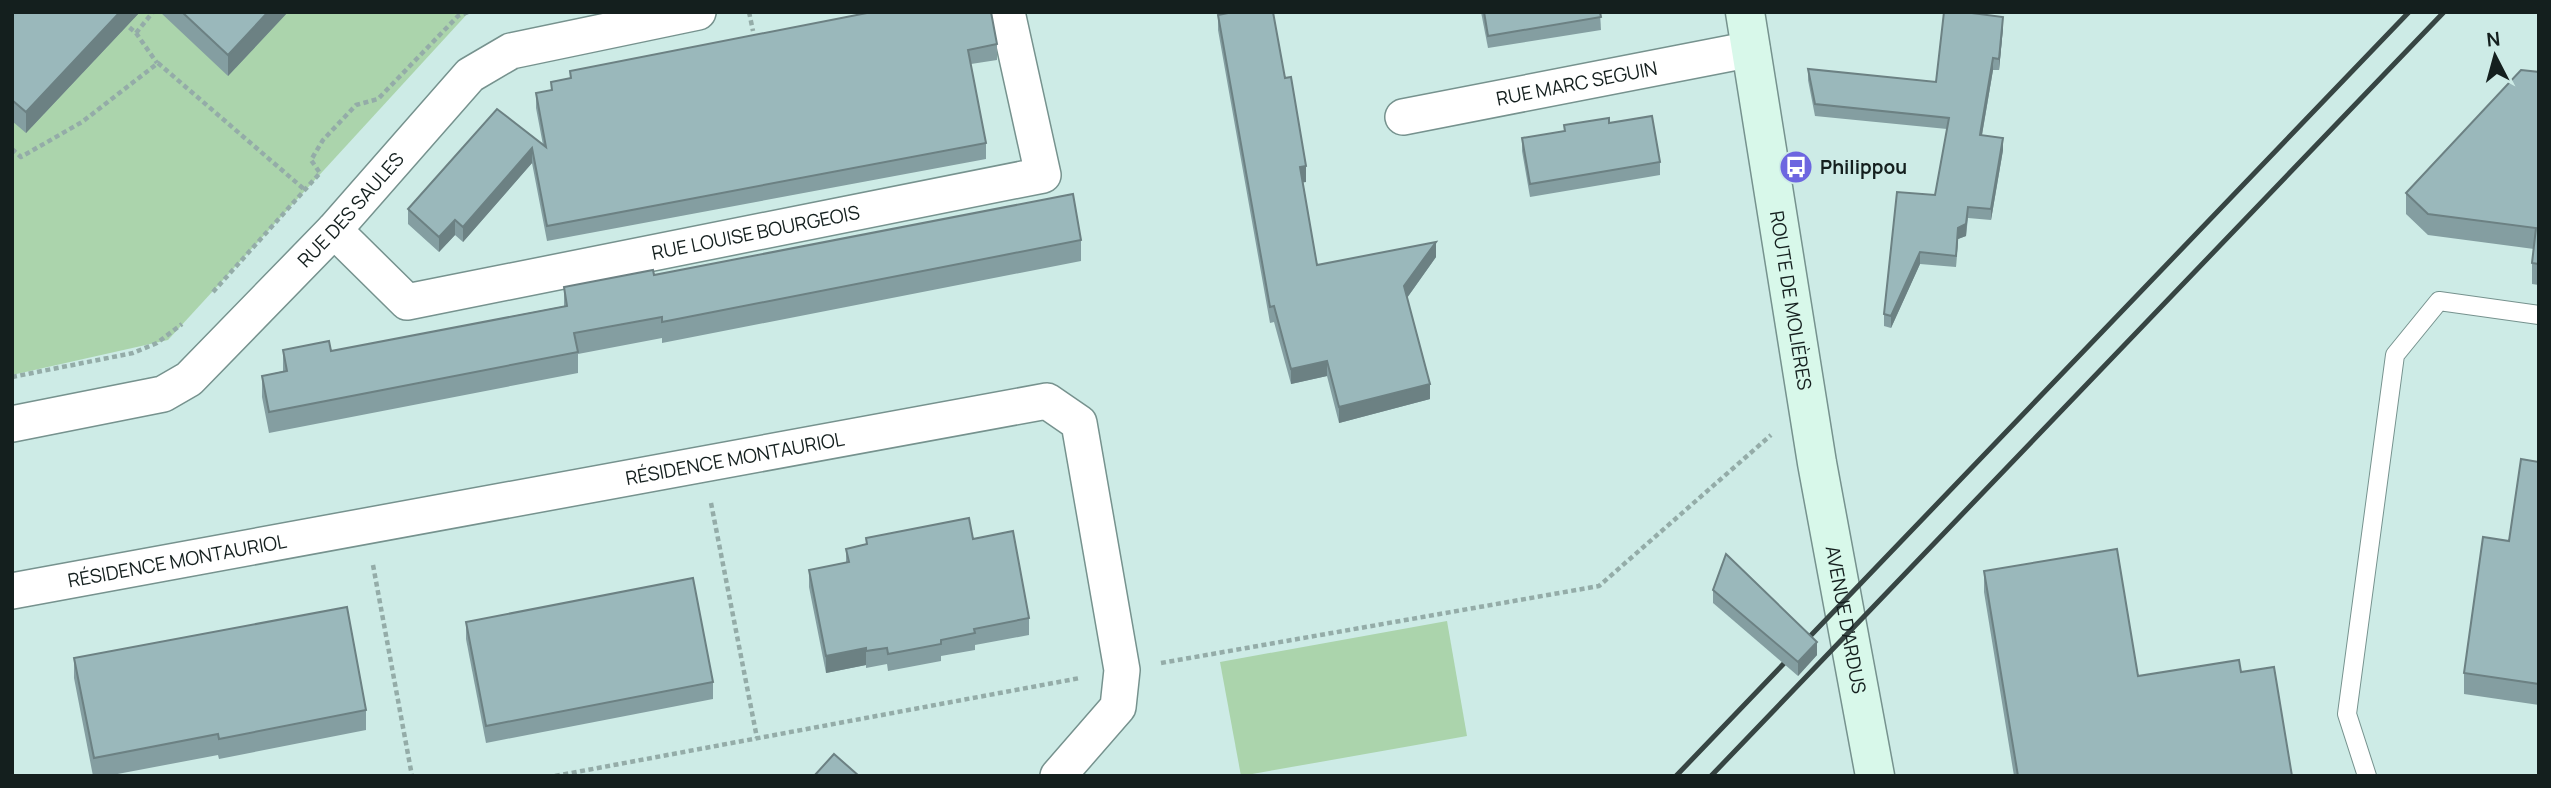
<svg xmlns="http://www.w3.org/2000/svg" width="2551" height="788" font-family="Manrope,sans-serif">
<rect width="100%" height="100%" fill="#cdebe6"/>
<g fill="#abd4ac">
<path d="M 12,12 L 469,12 L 168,340 L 12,375 Z"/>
<path d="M 1447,621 L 1467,736 L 1241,776 L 1220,662 Z"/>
</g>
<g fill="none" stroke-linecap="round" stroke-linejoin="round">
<defs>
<path id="service" d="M 2367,776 L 2347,714 L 2395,355 L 2439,301 L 2539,315"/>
<g id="minor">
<path id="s1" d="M 1403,117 L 1752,49"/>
<path id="s2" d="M 334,230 L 407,302 L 1043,175 L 1007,12"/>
<path id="s3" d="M 12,424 L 163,394 L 189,379 L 334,230 L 470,75 L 511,51 L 698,12"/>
<path id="s4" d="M 12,591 L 1047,401 L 1079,423 L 1122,670 L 1118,707 L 1058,776"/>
</g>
<g id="secondary">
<path id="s5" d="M 1745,12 L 1817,463 L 1875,776"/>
</g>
</defs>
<use href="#service" stroke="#76928e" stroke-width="20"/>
<use href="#minor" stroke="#76928e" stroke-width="38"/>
<use href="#secondary" stroke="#76928e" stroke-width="41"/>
<g stroke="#94aca8" stroke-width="4.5" stroke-dasharray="5 3.5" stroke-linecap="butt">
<path d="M 749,12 L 753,31"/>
<path d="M 123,22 L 136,33 L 157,63"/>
<path d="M 136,33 L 153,12"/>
<path d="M 12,149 L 21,157 L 82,122 L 158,63 L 305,190"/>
<path d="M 213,292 L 320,173 L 311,160 L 323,140 L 356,105 L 378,99 L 458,16 L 468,12"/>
<path d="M 12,377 L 133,353 L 157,343 L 182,324"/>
<path d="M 711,503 L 757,738"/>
<path d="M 373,565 L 412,776"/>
<path d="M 1161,663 L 1599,586 L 1771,435"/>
<path d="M 555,776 L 1080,678"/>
</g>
<use href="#service" stroke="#fff" stroke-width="18"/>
<use href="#minor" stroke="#fff" stroke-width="35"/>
<use href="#secondary" stroke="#d8f8ea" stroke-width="38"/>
<g stroke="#374543" stroke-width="5">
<path d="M 1676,776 L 2409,12"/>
<path d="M 1711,776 L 2444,12"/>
</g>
</g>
<g fill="#849ea1">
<path d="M 12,12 L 140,12 L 26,133 L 12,121 Z"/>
<path d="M 160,12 L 288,12 L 228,76 Z"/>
<path d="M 1481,12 L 1600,12 L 1601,30 L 1488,48 Z"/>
<path d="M 1218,15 L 1285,78 L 1306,182 L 1303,182 L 1317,265 L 1436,257 L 1407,298 L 1430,399 L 1339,423 L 1327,376 L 1291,384 L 1274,322 L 1270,323 L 1218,30 Z"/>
<path d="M 2003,28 L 1999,70 L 1993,70 L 1982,135 L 2003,150 L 1991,220 L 1968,218 L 1966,236 L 1958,239 L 1956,267 L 1920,264 L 1891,328 L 1884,326 L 1884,314 L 1935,195 L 1947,129 L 1815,116 L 1808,80 L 1808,69 L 1936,82 Z"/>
<path d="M 997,44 L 997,60 L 971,64 L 986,143 L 986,159 L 547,241 L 532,163 L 463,242 L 455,235 L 439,252 L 408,224 L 408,209 L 543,145 L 536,108 L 536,93 L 551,90 L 551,82 L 570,78 L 570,71 Z"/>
<path d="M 2539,72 L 2539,285 L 2532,284 L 2532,263 L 2534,249 L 2428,235 L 2406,214 L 2406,193 Z"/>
<path d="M 1609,123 L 1660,162 L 1660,175 L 1530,197 L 1522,151 L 1522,138 L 1564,131 L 1564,125 Z"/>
<path d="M 1081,240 L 1081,261 L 662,343 L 662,338 L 578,354 L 578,373 L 269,433 L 262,397 L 262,376 L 283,371 L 283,350 L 331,351 L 564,306 L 564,287 L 654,275 Z"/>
<path d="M 2539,462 L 2539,705 L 2464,694 L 2464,673 L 2509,541 Z"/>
<path d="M 866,538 L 973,539 L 1029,618 L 1029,635 L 975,645 L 975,650 L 941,656 L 941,661 L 888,671 L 887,664 L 866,668 L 866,665 L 826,673 L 809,587 L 809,570 L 846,563 L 846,549 L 866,545 Z"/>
<path d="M 1984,571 L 2138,676 L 2241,672 L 2292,776 L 2014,776 L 1984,592 Z"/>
<path d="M 1713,590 L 1817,655 L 1798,676 L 1713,603 Z"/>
<path d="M 466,622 L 713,682 L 713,699 L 486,743 L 466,639 Z"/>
<path d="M 74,658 L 366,710 L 366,730 L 219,759 L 218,755 L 107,776 L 93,776 L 74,678 Z"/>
</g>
<g fill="#6c8183">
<path d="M 120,12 L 140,12 L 26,133 L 26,112 Z"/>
<path d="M 268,12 L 288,12 L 228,76 L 228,55 Z"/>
<path d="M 2003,17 L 2003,28 L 1999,70 L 1999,59 Z"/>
<path d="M 1993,58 L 1993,70 L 1980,146 L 1980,135 Z"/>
<path d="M 2003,138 L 2003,150 L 1991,220 L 1991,209 Z"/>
<path d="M 532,148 L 532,163 L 463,242 L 463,227 Z"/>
<path d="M 1306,166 L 1306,182 L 1300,183 L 1300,167 Z"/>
<path d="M 1968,207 L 1966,236 L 1958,239 L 1956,267 L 1958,228 Z"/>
<path d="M 455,220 L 455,235 L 439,252 L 439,237 Z"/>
<path d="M 1436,242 L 1436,257 L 1404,302 L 1404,286 Z"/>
<path d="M 1920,252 L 1920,264 L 1891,328 L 1891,316 Z"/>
<path d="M 1327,361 L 1327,376 L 1291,384 L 1291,369 Z"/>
<path d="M 1430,384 L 1430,399 L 1339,423 L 1339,407 Z"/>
<path d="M 1817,642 L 1817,655 L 1798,676 L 1798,662 Z"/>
<path d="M 866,648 L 866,665 L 826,673 L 826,656 Z"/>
</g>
<g fill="#9ab8bb" stroke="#6c8183" stroke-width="2">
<path d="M 12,12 L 120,12 L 26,112 L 12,100 Z"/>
<path d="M 182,12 L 268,12 L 228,55 Z"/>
<path d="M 872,12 L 991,12 L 997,44 L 968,50 L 986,143 L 547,226 L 532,148 L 463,227 L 455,220 L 439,237 L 408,209 L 497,109 L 546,147 L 536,93 L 552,90 L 551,82 L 571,78 L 570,71 Z"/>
<path d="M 1233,12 L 1273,12 L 1285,78 L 1291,77 L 1306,166 L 1300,167 L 1317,265 L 1436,242 L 1404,286 L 1430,384 L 1339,407 L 1327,361 L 1291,369 L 1274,306 L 1270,307 L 1218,15 Z"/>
<path d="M 1484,12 L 1600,12 L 1601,17 L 1488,36 Z"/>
<path d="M 1944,12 L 1964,12 L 2003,17 L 1999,59 L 1993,58 L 1980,135 L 2003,138 L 1991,209 L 1968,207 L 1966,224 L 1958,228 L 1956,256 L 1920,252 L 1891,316 L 1884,314 L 1897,192 L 1935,195 L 1949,118 L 1815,104 L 1808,69 L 1936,82 Z"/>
<path d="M 2521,70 L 2539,72 L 2539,264 L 2532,263 L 2536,228 L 2428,214 L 2406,193 Z"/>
<path d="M 1652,116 L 1660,162 L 1530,184 L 1522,138 L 1565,131 L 1564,125 L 1609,118 L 1609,123 Z"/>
<path d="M 1073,194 L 1081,240 L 662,322 L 662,317 L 574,333 L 578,352 L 269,412 L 262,376 L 287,371 L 283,350 L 329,341 L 331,351 L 567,306 L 564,287 L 653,270 L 654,275 Z"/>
<path d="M 2521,459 L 2539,462 L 2539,684 L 2464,673 L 2483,537 L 2509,541 Z"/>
<path d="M 969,518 L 973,539 L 1013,531 L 1029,618 L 974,629 L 975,633 L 941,640 L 941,644 L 888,654 L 887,648 L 866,651 L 866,648 L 826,656 L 809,570 L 849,562 L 846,549 L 867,544 L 866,538 Z"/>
<path d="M 2117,549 L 2138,676 L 2239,660 L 2241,672 L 2274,667 L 2292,776 L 2018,776 L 1984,571 Z"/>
<path d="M 1726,554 L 1817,642 L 1798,662 L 1713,590 Z"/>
<path d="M 693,578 L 713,682 L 486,726 L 466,622 Z"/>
<path d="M 347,607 L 366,710 L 219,739 L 218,734 L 94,758 L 74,658 Z"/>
<path d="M 834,754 L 859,776 L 814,776 Z"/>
</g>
<defs>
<symbol id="bus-disc" viewBox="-11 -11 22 22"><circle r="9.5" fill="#6d66e0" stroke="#cdebe6"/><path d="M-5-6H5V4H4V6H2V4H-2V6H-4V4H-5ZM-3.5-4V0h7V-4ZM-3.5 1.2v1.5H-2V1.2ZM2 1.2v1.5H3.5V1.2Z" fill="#fff"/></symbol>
</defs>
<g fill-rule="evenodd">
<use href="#bus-disc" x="1777" y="148" width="38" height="38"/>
</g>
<g text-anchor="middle" stroke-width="5" stroke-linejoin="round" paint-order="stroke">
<g font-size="19" fill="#141f1e" stroke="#cdebe6">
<text dy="7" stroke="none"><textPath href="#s1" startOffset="177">RUE MARC SEGUIN</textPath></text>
<text dy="7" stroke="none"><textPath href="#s3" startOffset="418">RUE DES SAULES</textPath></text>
<text dy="7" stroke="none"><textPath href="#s2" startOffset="458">RUE LOUISE BOURGEOIS</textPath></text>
<text dy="7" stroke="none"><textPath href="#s5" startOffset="292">ROUTE DE MOLIÈRES</textPath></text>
<text dy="7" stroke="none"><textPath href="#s4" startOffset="735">RÉSIDENCE MONTAURIOL</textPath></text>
<text dy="7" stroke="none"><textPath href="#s4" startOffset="168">RÉSIDENCE MONTAURIOL</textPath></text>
<text dy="7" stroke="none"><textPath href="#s5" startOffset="616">AVENUE D'ARDUS</textPath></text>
</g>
<g font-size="19" font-weight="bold" fill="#141f1e" stroke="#cdebe6" text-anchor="start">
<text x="1820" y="174">Philippou</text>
</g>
</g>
<rect width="2551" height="788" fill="none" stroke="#141f1e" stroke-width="28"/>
<g transform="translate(2495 56) rotate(354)" stroke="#cdebe6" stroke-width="5" paint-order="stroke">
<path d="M0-5L12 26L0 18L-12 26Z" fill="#141f1e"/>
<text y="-10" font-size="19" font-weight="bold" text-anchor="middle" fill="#141f1e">N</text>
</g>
</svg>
